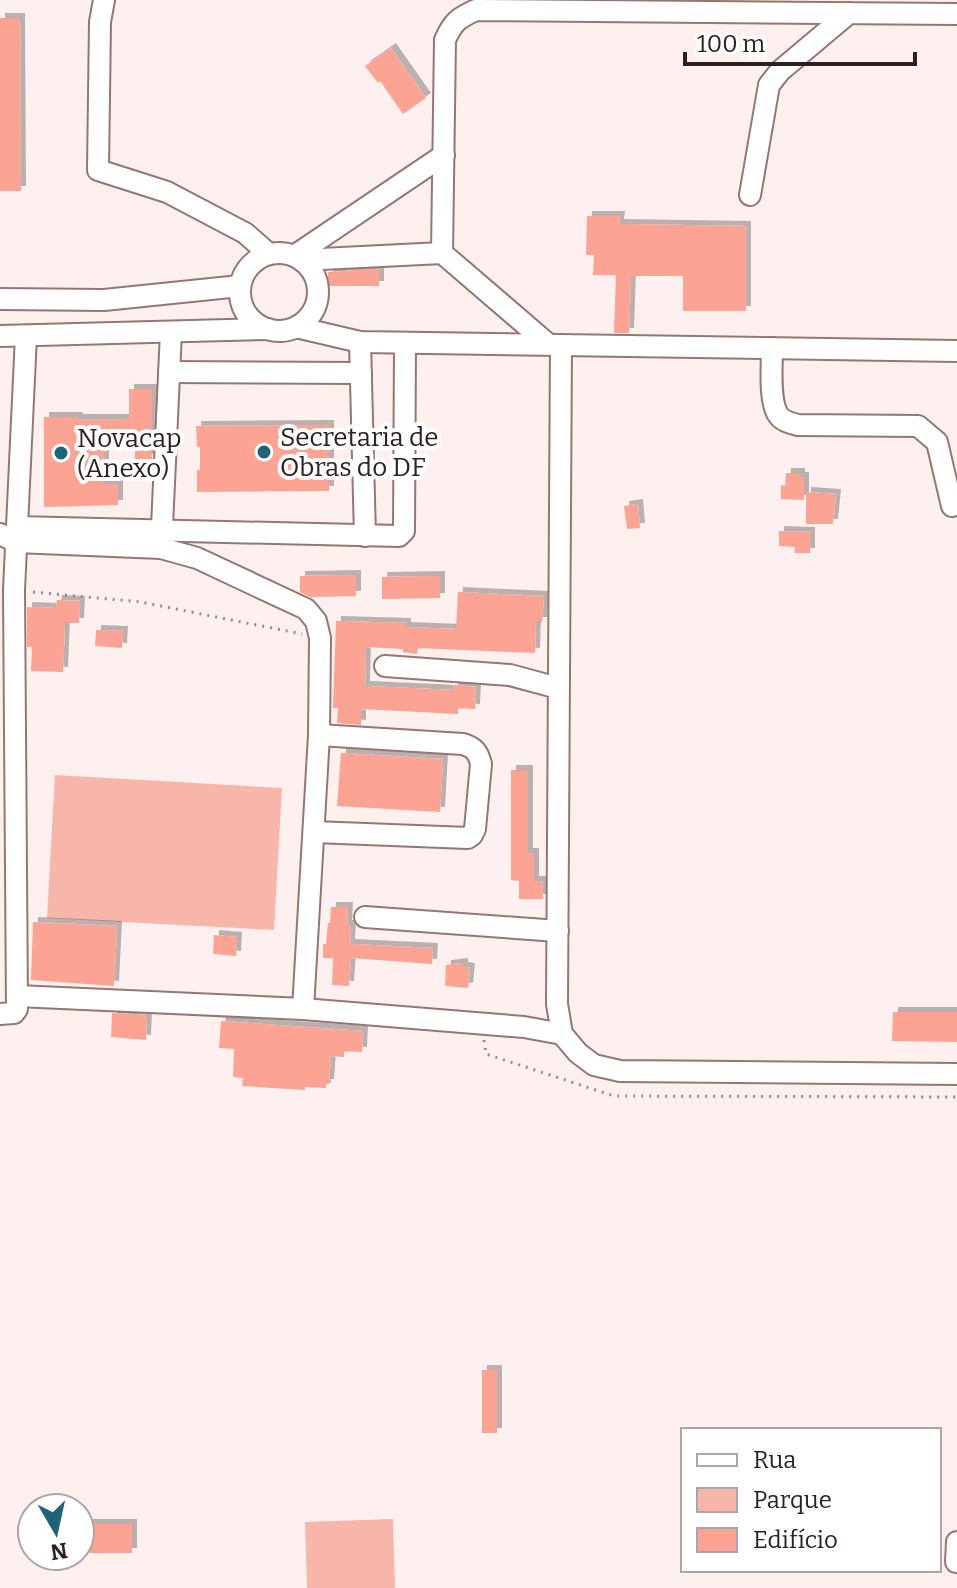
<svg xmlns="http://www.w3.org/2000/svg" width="957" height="1588" font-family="Bitter,serif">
<defs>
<filter id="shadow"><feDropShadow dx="5" dy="-5" stdDeviation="0" flood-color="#0004"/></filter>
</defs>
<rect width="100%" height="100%" fill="#fef0ee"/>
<g fill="#f8b5aa">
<path d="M 55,775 L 282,788 L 274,930 L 47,918 Z"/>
<path d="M 393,1519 L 395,1588 L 307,1588 L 305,1522 Z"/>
</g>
<g fill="#fca394" filter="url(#shadow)">
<path d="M 0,18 L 20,18 L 21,191 L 0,191 Z"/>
<path d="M 391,48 L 426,98 L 403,114 L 380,81 L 378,83 L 365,66 Z"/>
<path d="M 587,216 L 620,216 L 619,224 L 746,226 L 746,311 L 683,311 L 683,276 L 631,276 L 629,333 L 614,333 L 616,275 L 593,275 L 594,255 L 586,255 Z"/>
<path d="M 379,269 L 379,286 L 328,286 L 328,272 Z"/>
<path d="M 129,389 L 152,389 L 152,459 L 135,459 L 135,441 L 104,441 L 104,484 L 118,484 L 118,505 L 44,507 L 44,417 L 78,417 L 78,419 L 129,419 Z"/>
<path d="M 329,425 L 329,491 L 197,492 L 197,470 L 200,470 L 200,447 L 197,447 L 196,426 Z"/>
<path d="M 786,473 L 800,473 L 800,477 L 804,477 L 804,500 L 781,499 L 781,485 L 785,486 Z"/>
<path d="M 806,492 L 836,494 L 833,524 L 806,524 Z"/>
<path d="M 638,504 L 640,528 L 627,529 L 624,506 Z"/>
<path d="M 779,531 L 810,532 L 810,553 L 795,553 L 795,547 L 779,546 Z"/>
<path d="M 356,575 L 356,596 L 310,597 L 300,592 L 300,576 Z"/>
<path d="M 440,576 L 440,598 L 382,599 L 382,577 Z"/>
<path d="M 458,592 L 544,596 L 542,622 L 536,622 L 535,653 L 418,648 L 417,654 L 403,652 L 403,649 L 366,647 L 365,686 L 453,690 L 454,685 L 476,687 L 475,709 L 458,708 L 458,714 L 361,709 L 361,725 L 337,723 L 338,708 L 333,708 L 336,621 L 406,623 L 406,627 L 456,629 Z"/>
<path d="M 57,600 L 80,601 L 79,623 L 65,623 L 63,672 L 31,671 L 32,647 L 27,647 L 27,607 L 56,608 Z"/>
<path d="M 96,630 L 123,631 L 122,648 L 95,646 Z"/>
<path d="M 341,753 L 443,759 L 440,812 L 337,806 Z"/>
<path d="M 511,770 L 528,770 L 528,853 L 534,853 L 534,881 L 542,881 L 543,899 L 519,899 L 519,881 L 511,880 Z"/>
<path d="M 331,907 L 348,907 L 347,925 L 351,925 L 350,944 L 433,948 L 432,964 L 351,958 L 349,986 L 332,985 L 333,958 L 323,958 L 323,944 L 326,944 L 328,923 L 330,923 Z"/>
<path d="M 33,922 L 117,926 L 114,986 L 31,980 Z"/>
<path d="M 214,935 L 237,937 L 236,956 L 213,954 Z"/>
<path d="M 463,963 L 463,967 L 470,968 L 468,988 L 445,986 L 446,965 Z"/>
<path d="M 893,1012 L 957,1012 L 957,1042 L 892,1041 Z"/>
<path d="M 112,1013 L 147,1015 L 146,1040 L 111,1037 Z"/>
<path d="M 221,1021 L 363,1031 L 362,1052 L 344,1051 L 344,1057 L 331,1056 L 329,1084 L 326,1084 L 326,1088 L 305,1087 L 305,1090 L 242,1086 L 243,1078 L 233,1077 L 234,1049 L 219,1048 Z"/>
<rect x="482" y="1370" width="15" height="63"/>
<path d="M 85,1524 L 132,1524 L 132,1553 L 86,1553 Z"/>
</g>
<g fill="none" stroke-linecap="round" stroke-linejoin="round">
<defs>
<g id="minor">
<path d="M 104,0 L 100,22 L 98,170 L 167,192 L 245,233 L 269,254"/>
<path d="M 750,195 L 769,85 L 780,71 L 849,13"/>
<path d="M 442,253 L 445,40 C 453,22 458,18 476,10 L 957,14"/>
<circle cx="279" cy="292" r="39"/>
<path d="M 294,256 L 444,155"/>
<path d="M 301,260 L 442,253 L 548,344"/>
<path d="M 0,299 L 104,300 L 240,286"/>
<path d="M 296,327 L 360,342 L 957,351"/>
<path d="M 171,332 L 161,548 L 197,558 L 306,609 L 316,621 L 320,638 L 319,735 L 303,1009"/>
<path d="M 0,336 L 268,329"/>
<path d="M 360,342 L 365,536"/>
<path d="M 561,345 L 557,1004 L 562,1034 L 578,1053 L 594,1065 L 620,1071 L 957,1074"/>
<path d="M 772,348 C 772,366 769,397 777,413 C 781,421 790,423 798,425 L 918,426 L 937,442 L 952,506"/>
<path d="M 169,372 L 361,373"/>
<path d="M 17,527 L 399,536 L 404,531 L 405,343"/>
<path d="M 0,534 L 16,542 L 161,548"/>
<path d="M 385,666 L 510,675 L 558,688"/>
<path d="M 314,832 L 468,838 L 472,835 L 475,829 L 481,764 C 478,752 475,748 463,744 L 319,735"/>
<path d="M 365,917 L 558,931"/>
<path d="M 17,996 L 303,1009 L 524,1027 L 562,1034"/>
<path d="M 0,1014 L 14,1013 L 17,1009 L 14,590 L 26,336"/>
<path d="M 956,1562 L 957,1542"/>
</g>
</defs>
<use href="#minor" stroke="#957772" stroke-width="24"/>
<g stroke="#968987" stroke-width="3" stroke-dasharray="2 6" stroke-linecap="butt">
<path d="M 33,592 L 141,602 L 302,634"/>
<path d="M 484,1040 L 486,1054 L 614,1096 L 957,1097"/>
</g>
<use href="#minor" stroke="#fff" stroke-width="20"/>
</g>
<g fill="#1e6474" stroke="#fff" stroke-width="3">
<circle cx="264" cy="452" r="8"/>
<circle cx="61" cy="453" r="8"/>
</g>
<g text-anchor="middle" stroke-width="8" stroke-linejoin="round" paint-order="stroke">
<g font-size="26" fill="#2d211f" stroke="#fff" text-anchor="start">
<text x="280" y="446">Secretaria de<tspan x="280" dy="30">Obras do DF</tspan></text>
<text x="77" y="447">Novacap<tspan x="77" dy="30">(Anexo)</tspan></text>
</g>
</g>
<rect x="681" y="1428" width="260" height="144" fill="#ffffff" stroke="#aba6a5" stroke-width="2"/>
<rect x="697" y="1454" width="40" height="12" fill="#ffffff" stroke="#aba6a5" stroke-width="2"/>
<text x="753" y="1468" font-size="24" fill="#2d211f">Rua</text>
<rect x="697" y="1488" width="40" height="24" fill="#f8b5aa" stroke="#aba6a5" stroke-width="2"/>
<text x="753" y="1508" font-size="24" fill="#2d211f">Parque</text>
<rect x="697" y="1528" width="40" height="24" fill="#fca394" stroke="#aba6a5" stroke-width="2"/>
<text x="753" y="1548" font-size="24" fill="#2d211f">Edifício</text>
<g transform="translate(56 1532) rotate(171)"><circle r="38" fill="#ffffff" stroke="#aba6a5" stroke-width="2"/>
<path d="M0-6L14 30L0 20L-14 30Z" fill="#1e6474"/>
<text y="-12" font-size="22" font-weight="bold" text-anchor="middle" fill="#2d211f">N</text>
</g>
<path d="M685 52v12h230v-12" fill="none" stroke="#2d211f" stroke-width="4"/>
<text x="697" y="52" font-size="24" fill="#2d211f" stroke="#ffffff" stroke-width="6" paint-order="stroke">100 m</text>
</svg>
